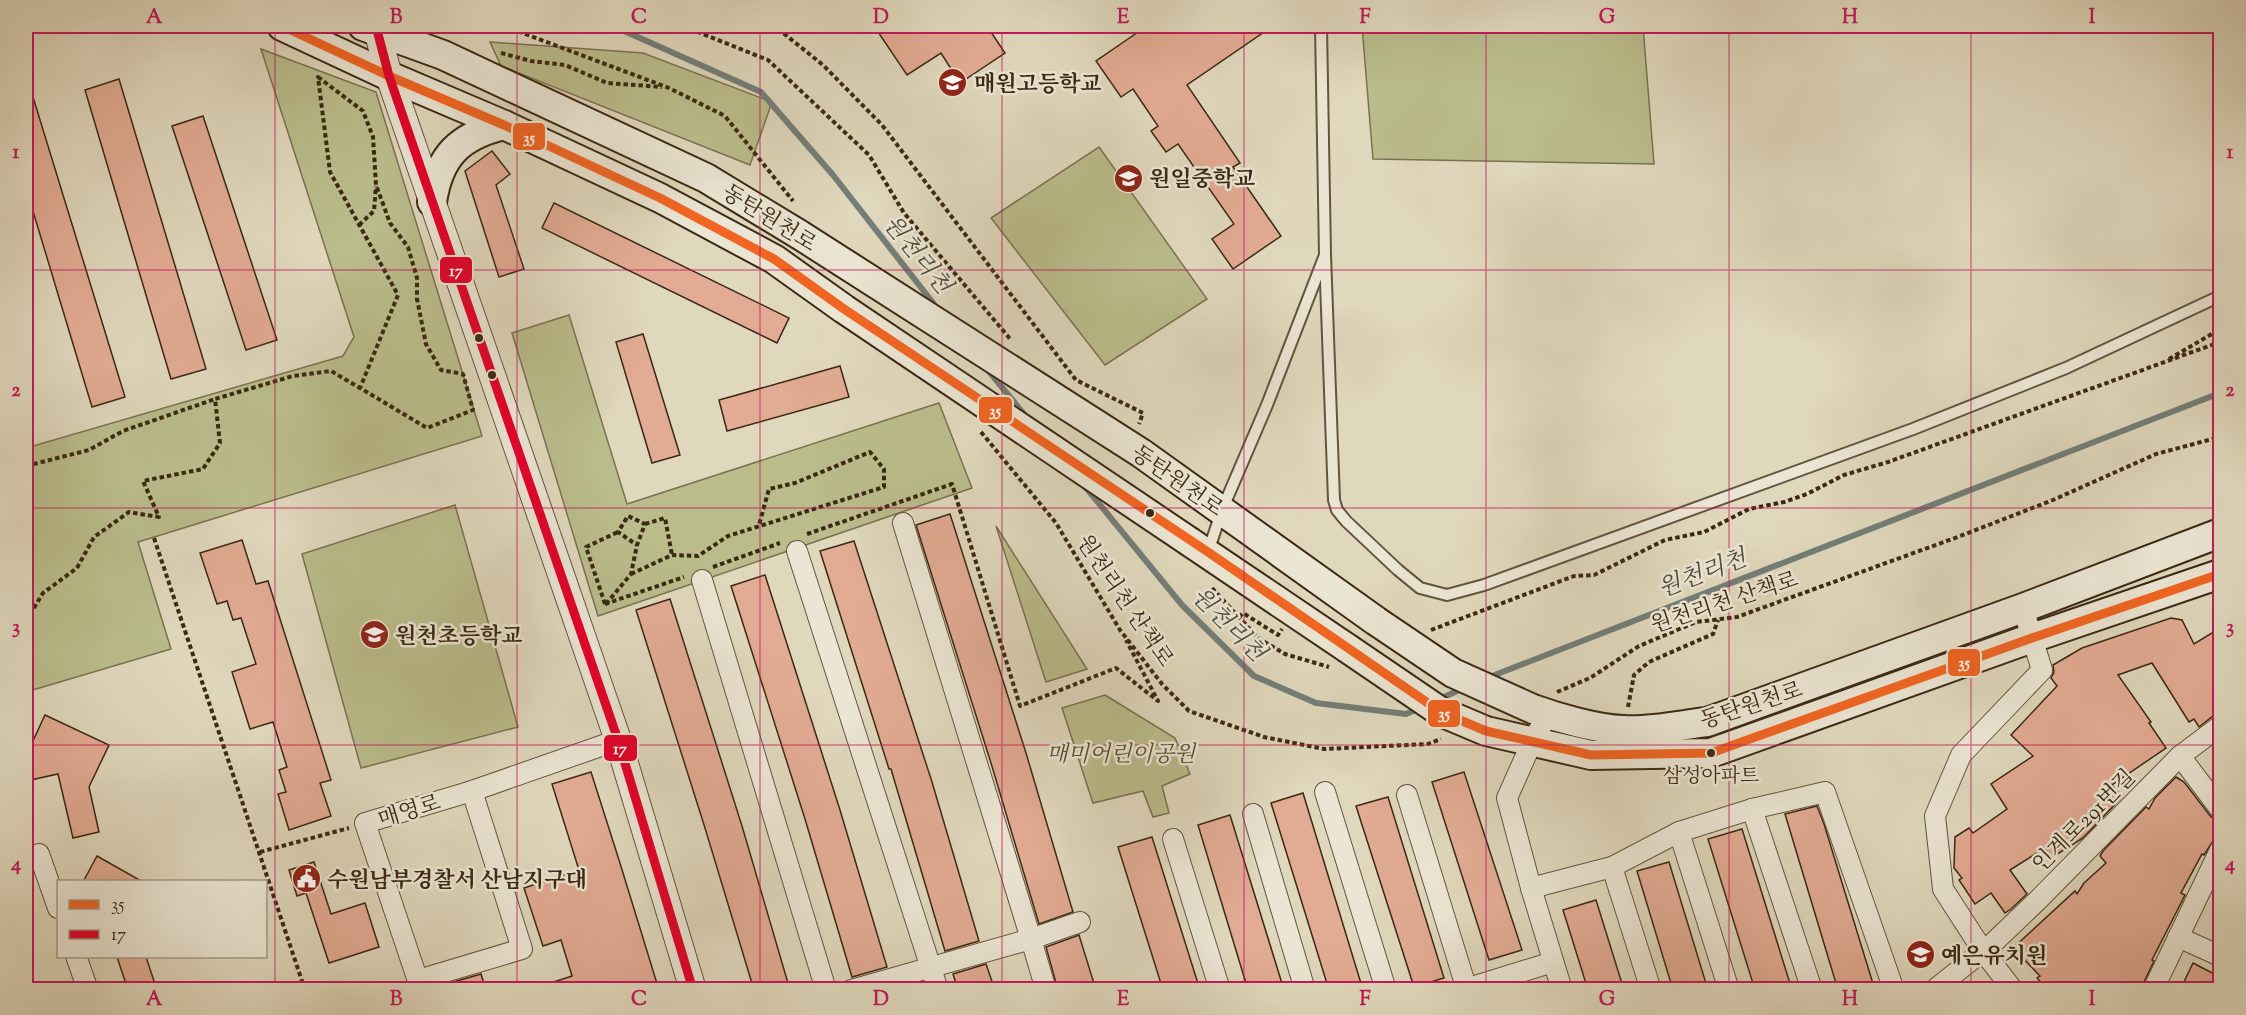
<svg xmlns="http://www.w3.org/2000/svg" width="2246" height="1015" font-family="'Sorts Mill Goudy','Noto Serif KR',serif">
<rect width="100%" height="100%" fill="#e0d8bd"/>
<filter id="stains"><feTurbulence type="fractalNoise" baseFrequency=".00333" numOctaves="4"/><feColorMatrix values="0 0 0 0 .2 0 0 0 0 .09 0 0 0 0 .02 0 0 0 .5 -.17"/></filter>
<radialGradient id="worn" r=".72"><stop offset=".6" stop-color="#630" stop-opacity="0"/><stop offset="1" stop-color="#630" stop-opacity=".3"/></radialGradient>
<g fill="#babc8c" stroke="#7a7250" stroke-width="1.5">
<path d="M 1362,26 L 1643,26 L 1654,164 L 1373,159 Z"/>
<path d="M 490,42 L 643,53 L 772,102 L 750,165 L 501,66 Z"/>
<path d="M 261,49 L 376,92 L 482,436 L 138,542 L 171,649 L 26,692 L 26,448 L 343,356 L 354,337 Z"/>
<path d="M 1099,147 L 1207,299 L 1105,365 L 991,218 Z"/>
<path d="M 569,315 L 627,504 L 939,403 L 972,488 L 598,616 L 512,333 Z"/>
<path d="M 455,505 L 518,727 L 361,768 L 302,554 Z"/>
<path d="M 996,526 L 1087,669 L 1046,682 Z"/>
<path d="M 1105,695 L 1175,738 L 1190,774 L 1162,786 L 1169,813 L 1153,817 L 1143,791 L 1093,803 L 1062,708 Z"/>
</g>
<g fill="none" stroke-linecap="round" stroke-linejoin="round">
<g stroke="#737e78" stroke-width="6">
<path d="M 613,26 L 761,92 L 833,175 L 937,308"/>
<path d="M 987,369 L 1028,419"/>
<path d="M 1083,484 L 1182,605 L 1254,676 L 1316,703 L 1406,714 L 1420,708"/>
<path d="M 1487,678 L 2220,393"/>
<path d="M 1437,700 L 1464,688"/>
</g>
</g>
<g fill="#e2ab94" stroke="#3b2813" stroke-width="1.5">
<path d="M 874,26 L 987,26 L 1005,53 L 960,83 L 941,53 L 907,75 Z"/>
<path d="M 1147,26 L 1273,26 L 1187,85 L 1240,163 L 1233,167 L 1281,236 L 1233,269 L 1212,239 L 1234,224 L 1178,144 L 1166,152 L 1151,131 L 1158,126 L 1133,89 L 1121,97 L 1096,61 Z"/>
<path d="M 119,79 L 206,369 L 171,379 L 85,90 Z"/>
<path d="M 29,84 L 125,397 L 92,407 L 26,188 L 26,85 Z"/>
<path d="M 203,116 L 277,340 L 246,350 L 172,126 Z"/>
<path d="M 492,151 L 510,174 L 496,185 L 524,269 L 499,277 L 465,171 Z"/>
<path d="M 554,203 L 789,318 L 777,343 L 542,228 Z"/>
<path d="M 643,334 L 680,455 L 652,463 L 616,342 Z"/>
<path d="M 840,366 L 849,397 L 727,431 L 719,400 Z"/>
<path d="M 950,514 L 1026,753 L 1073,912 L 1039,924 L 991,763 L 916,525 Z"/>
<path d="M 242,540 L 256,584 L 268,581 L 331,780 L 320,783 L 331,816 L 289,830 L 278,794 L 286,792 L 279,770 L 287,767 L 273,722 L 250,729 L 232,672 L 256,664 L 241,618 L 233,620 L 227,601 L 217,604 L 200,553 Z"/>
<path d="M 854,541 L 932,782 L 979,941 L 945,951 L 891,769 L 889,769 L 820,551 Z"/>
<path d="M 765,575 L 840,810 L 887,967 L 852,977 L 805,819 L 731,586 Z"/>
<path d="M 670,599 L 742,826 L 790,990 L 754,990 L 705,828 L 636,610 Z"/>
<path d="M 2171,618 L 2182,620 L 2194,644 L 2220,628 L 2220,714 L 2213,716 L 2199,727 L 2194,719 L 2189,722 L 2152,663 L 2118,675 L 2151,722 L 2149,723 L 2166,748 L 2112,785 L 2122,797 L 2083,838 L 2051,858 L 2045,848 L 2010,870 L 2027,894 L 2011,909 L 2005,913 L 1991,893 L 1975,904 L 1959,880 L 1962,878 L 1954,868 L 1955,837 L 1969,828 L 1973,833 L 2007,809 L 1991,784 L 2033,756 L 2011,735 L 2057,686 L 2051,678 L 2054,672 L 2053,665 L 2082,648 Z"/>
<path d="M 45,715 L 109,745 L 89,787 L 99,832 L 73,838 L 58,774 L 26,781 L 26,756 Z"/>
<path d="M 591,772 L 619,860 L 659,990 L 542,990 L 541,986 L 572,976 L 561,940 L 543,946 L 524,888 L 579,870 L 552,784 Z"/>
<path d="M 1464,772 L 1522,950 L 1489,960 L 1432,782 Z"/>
<path d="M 2176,777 L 2184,782 L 2211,817 L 2220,821 L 2220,830 L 2204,855 L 2202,854 L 2181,893 L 2185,895 L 2152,960 L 2154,961 L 2142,986 L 2140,990 L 2048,990 L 2037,978 L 2040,976 L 2013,948 L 2075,891 L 2077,894 L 2084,883 L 2106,863 L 2100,856 L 2103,851 L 2146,807 L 2149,809 L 2155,798 Z"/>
<path d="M 1303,793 L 1363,990 L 1329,990 L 1271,803 Z"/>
<path d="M 1388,797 L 1444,978 L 1414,987 L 1356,806 Z"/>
<path d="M 1817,806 L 1824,824 L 1874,987 L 1863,990 L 1838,990 L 1785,814 Z"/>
<path d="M 1230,815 L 1284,990 L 1248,990 L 1198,825 Z"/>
<path d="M 1742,829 L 1792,990 L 1755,990 L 1708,839 Z"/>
<path d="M 1152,837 L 1200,990 L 1163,990 L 1118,847 Z"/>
<path d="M 97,856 L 143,882 L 83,882 Z"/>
<path d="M 314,862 L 331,914 L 365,903 L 379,947 L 329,963 L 306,893 L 297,896 L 289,870 Z"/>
<path d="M 1669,862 L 1708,990 L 1673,990 L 1637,871 Z"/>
<path d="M 1596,900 L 1624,990 L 1588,990 L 1563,910 Z"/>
<path d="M 1079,935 L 1096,990 L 1058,990 L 1046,947 Z"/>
<path d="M 117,957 L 146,957 L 157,990 L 128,990 Z"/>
<path d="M 2193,963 L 2220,977 L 2220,990 L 2180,990 Z"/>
<path d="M 986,964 L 995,990 L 958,990 L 953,974 Z"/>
<path d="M 481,974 L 486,990 L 436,990 L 436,987 Z"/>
</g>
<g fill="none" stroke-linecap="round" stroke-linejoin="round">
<defs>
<g id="service">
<path d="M 1325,255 L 1334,500 L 1337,510 L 1346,521 L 1398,570 L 1420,588 L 1447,595 L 1484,585 L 1913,429 L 2066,368 L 2220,296"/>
<path d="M 1208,552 L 1222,510 L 1267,405 L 1325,255 L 1321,26"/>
</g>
<g id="minor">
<path d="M 797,551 L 938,990"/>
<path d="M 702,580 L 826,990"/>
<path d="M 1548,714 L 1532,742 L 1507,798 L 1531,888 L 1562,990"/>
<path d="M 2180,756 L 2220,809"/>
<path d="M 1325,792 L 1386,990"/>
<path d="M 1407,795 L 1467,990"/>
<path d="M 1752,809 L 1812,990"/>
<path d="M 1253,814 L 1305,990"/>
<path d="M 1679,832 L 1729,990"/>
<path d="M 1173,839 L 1220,990"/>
<path d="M 39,854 L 58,908"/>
<path d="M 1612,867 L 1651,990"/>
<path d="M 1531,888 L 1612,867 L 1679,832 L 1752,809 L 1825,792 L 1894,990"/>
<path d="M 2178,937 L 2220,956"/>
<path d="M 76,956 L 88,990"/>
<path d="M 418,980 L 522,949 L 472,791"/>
<path d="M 421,990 L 365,823 L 472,791 L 618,740"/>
<path d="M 851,990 L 1031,939 L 903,523"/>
<path d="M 1046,990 L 1031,939 L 1080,922"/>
<path d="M 1462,990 L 1553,962"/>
<path d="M 1934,990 L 1993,943 L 2038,900 L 2180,756 L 2220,726"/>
<path d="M 2013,990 L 1983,951 L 1943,889 L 1935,816 L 1961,755 L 2042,670 L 2023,608"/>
<path d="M 2153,990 L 2220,850"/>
</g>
<path id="tertiary" d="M 376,26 L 389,76 L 618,740 L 693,990"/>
<g id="secondary">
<path d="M 282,26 L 389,76 L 504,125 L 660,198 L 774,259 L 844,309"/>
<path d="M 363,26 L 443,55 L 706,178 L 800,235"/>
<path d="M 432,202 C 439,156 459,136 504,125"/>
<path d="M 1141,453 L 1376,621"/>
<path d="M 1190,542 L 1347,648"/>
<path d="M 1533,709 C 1558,718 1597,729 1623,730 C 1651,732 1680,725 1707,722 L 2023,608 L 2220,533"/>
<path d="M 1486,731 L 1591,755 L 1711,753 L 2032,638 L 2220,574"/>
</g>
</defs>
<use href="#service" stroke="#64543e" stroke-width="14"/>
<use href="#minor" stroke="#64543e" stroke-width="22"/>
<use href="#tertiary" stroke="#64543e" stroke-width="28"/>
<use href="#secondary" stroke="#3b2813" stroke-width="32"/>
<g stroke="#3b2813" stroke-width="4" stroke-dasharray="4.5 3" stroke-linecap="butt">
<path d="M 504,26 L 669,88 L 725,116 L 793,201"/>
<path d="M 683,26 L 768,60 L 869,155 L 904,213 L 1011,340"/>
<path d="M 771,26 L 777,28 L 823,65 L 882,125 L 1076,380 L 1143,413 L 1139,424"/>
<path d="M 501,53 L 531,61 L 565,65 L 607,83 L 662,87"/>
<path d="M 318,77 L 363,111 L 373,137 L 376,185 L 390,223 L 408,247 L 417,278 L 417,299 L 426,344 L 441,370 L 463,374 L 473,410 L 427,428 L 360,388 L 398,295 L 330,172 Z"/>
<path d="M 359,225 L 374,211 L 376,186"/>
<path d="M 2169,359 L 2217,331 L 2220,319"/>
<path d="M 981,432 L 1056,523 L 1120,630 L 1162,684 L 1189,711 L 1264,737 L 1324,749 L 1428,744 L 1441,739"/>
<path d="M 26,466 L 89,450 L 123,431 L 215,399"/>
<path d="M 645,524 L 665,518 L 672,555"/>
<path d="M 807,534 L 952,484 L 1020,706 L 1116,668 L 1158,701 L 1126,640"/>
<path d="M 154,538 L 305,990"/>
<path d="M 713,567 L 780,543"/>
<path d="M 631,574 L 672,555 L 698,556 L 728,536 L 884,487 L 884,469 L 870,452 L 795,483 L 769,489 L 759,525"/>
<path d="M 1212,588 L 1258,638 L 1285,654 L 1329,667"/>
<path d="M 605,604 L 684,577"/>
<path d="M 605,604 L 586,547 L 618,532"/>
<path d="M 606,604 L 631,574 L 637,545 L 645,524 L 628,516 L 618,532 L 637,545"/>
<path d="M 1239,617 L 1243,613 L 1278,635 L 1282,629"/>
<path d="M 26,621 L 43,593 L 77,568 L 94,537 L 129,512 L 159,517 L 143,481 L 203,469 L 220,443 L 215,399 L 293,376 L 331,371 L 360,388"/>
<path d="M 1431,630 L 1574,576 L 1594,575 L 1665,540 L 1704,532 L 1749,509 L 1784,502 L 1807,494 L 1844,475 L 1888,462 L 2220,342"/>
<path d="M 1557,692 L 1590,678 L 1639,646 L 1696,622 L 1737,617 L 1955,538 L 2053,500 L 2156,454 L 2220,437"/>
<path d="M 1628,707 L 1634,675 L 1649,662 L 1713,634 L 1718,620"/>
<path d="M 260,852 L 349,828"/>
</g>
<use href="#service" stroke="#ebe6d4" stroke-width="10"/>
<use href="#minor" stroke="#ebe6d4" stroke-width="20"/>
<use href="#tertiary" stroke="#ebe6d4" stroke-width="26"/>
<use href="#secondary" stroke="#ebe6d4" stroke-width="28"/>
<defs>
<g id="secondary-bridge">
<path d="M 800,235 L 1141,453"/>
<path d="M 844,309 L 1190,542"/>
<path d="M 1376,621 L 1453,673 L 1533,709"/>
<path d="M 1347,648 L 1441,712 L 1486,731"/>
</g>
</defs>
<use href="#secondary-bridge" stroke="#3b2813" stroke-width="32" stroke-linecap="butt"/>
<use href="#secondary-bridge" stroke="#ebe6d4" stroke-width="28"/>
<defs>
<path id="bus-1" d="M 282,26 L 389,76 L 504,125 L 660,198 L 774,259 L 844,309 L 1208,552 L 1441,712 L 1486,731 L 1591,755 L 1711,753 L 2032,638 L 2220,574"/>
<path id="bus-2" d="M 377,30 L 389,76 L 618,740 L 693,990"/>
</defs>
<use href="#bus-1" stroke="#ebe6d4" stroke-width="14"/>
<use href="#bus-2" stroke="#ebe6d4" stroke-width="14"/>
<use href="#bus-1" stroke="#f26522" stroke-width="9"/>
<use href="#bus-2" stroke="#e4002b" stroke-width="9"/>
</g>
<path fill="none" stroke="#c2185b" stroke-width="1.5" stroke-opacity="0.55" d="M 275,26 L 275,990M 517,26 L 517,990M 760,26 L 760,990M 1002,26 L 1002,990M 1244,26 L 1244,990M 1486,26 L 1486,990M 1729,26 L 1729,990M 1971,26 L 1971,990M 26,270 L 2220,270M 26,508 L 2220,508M 26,745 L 2220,745"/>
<defs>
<symbol id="school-disc" viewBox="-11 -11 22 22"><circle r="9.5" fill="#8f2418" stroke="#ebe6d4"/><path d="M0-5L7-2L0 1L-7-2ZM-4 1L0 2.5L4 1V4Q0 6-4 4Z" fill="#fff"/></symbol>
<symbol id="civic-disc" viewBox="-11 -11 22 22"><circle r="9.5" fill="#8f2418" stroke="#ebe6d4"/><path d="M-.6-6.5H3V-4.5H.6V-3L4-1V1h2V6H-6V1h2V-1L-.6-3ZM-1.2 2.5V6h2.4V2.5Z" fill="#fff"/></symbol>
</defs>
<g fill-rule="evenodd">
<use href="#school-disc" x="936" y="66" width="33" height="33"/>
<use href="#school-disc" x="1112" y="162" width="33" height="33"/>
<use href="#school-disc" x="358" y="618" width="33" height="33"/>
<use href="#civic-disc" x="290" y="862" width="33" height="33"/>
<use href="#school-disc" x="1904" y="938" width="33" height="33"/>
</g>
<g fill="#3b2813" stroke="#ebe6d4" stroke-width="2">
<circle cx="479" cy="338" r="5"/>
<circle cx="492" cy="375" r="5"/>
<circle cx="1150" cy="513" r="5"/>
<circle cx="1711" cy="753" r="5"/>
</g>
<g text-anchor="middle" stroke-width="5" stroke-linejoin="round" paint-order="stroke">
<g font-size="20" fill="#3b2813" stroke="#ebe6d4">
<text x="1711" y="782">삼성아파트</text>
</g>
<g font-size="22" font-weight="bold" fill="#3b2813" stroke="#ebe6d4" text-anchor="start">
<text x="974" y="91">매원고등학교</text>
<text x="1149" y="186">원일중학교</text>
<text x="395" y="643">원천초등학교</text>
<text x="327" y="887">수원남부경찰서 산남지구대</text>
<text x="1941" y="963">예은유치원</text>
</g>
<g font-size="22" fill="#3b2813" stroke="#ebe6d4">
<text transform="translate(770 217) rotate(32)" y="8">동탄원천로</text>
<text transform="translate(1178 480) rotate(35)" y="8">동탄원천로</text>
<text transform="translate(1126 600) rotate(56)" y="8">원천리천 산책로</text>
<text transform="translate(1724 601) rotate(-18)" y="8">원천리천 산책로</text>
<text transform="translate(1751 704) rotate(-18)" y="8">동탄원천로</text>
<text transform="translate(409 810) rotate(-17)" y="8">매영로</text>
<text transform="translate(2083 820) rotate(-45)" y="8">인계로291번길</text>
</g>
<g font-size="22" font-style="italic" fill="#5b4d31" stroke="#ebe6d4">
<text x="1121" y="761">매미어린이공원</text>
</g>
<g font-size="24" font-style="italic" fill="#524c3d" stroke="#ebe6d4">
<text transform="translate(918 254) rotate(51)" y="8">원천리천</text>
<text transform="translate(1702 573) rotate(-21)" y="8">원천리천</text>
<text transform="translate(1229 624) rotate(45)" y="8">원천리천</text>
</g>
</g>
<g stroke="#ebe6d4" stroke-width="2">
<rect x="512" y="122" width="34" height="29" rx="6" fill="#f26522"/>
<rect x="439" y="256" width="34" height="28" rx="6" fill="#e4002b"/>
<rect x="978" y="396" width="35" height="28" rx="6" fill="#f26522"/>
<rect x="1947" y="648" width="34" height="29" rx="6" fill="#f26522"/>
<rect x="1427" y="699" width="34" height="29" rx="6" fill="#f26522"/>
<rect x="603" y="734" width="35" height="28" rx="6" fill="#e4002b"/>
</g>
<g font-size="16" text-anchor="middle" font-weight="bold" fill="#fff">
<text x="529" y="143">35</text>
<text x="456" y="276">17</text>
<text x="995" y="416">35</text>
<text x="1964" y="668">35</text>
<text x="1444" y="719">35</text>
<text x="620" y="754">17</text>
</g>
<rect width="2246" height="1015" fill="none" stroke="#e0d8bd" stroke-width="66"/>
<rect x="57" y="880" width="210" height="78" fill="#ebe6d4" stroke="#a59a87" stroke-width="1.5"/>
<rect x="69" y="900" width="30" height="9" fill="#f26522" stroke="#a59a87" stroke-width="1.5"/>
<text x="111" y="910" font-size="18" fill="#3b2813">35</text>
<rect x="69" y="930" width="30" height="9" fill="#e4002b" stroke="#a59a87" stroke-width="1.5"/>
<text x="111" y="940" font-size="18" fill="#3b2813">17</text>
<rect x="33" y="33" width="2180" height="949" fill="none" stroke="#c2185b" stroke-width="2"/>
<g font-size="20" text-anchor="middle" font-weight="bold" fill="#c2185b">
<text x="154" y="23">A</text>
<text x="396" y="23">B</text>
<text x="639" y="23">C</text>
<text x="881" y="23">D</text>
<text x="1123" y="23">E</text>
<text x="1365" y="23">F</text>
<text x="1607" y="23">G</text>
<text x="1850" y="23">H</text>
<text x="2092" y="23">I</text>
<text x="16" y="158">1</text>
<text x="2230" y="158">1</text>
<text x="16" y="396">2</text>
<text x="2230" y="396">2</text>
<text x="16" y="633">3</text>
<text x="2230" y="633">3</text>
<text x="16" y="870">4</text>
<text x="2230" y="870">4</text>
<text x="154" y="1005">A</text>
<text x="396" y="1005">B</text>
<text x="639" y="1005">C</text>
<text x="881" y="1005">D</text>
<text x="1123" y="1005">E</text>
<text x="1365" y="1005">F</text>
<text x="1607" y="1005">G</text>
<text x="1850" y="1005">H</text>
<text x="2092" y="1005">I</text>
</g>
<rect width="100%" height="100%" filter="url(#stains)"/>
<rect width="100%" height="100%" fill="url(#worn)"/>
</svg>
